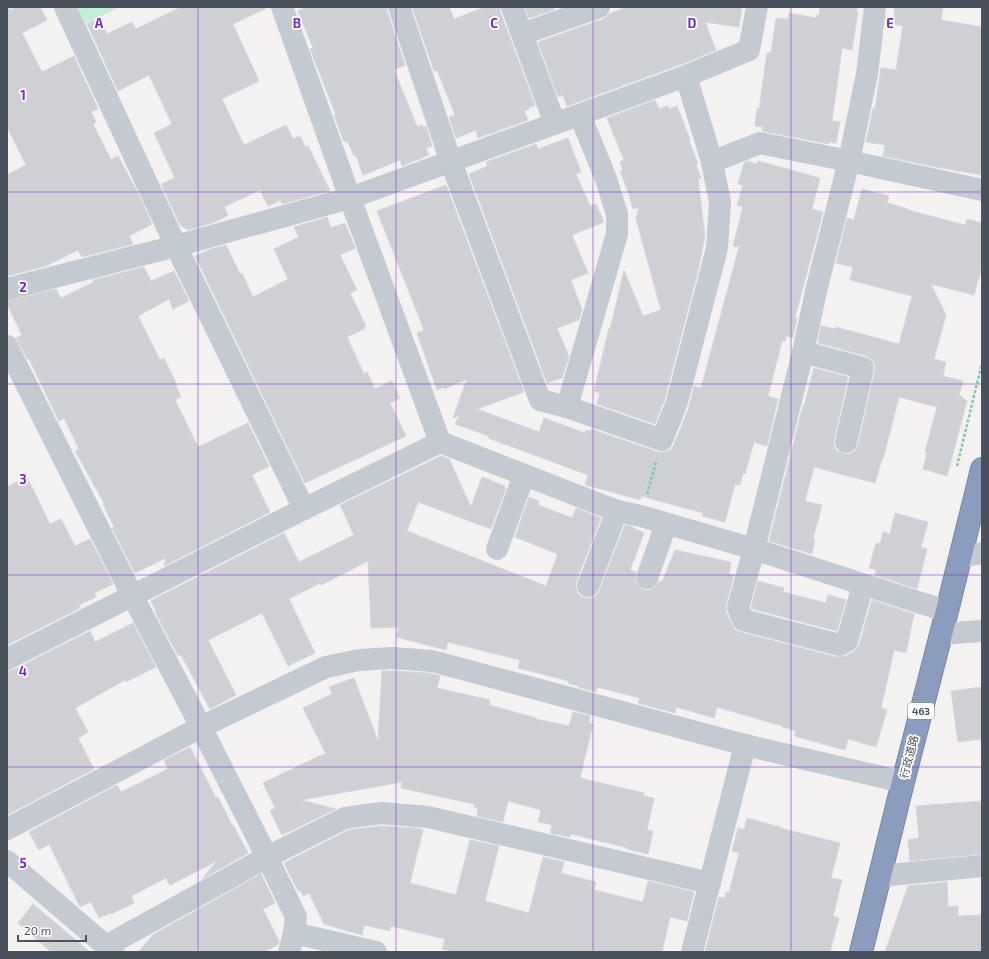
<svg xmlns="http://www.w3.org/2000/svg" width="989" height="959" font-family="'Exo 2','Noto Sans JP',sans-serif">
<rect width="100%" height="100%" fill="#f3f2f1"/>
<path fill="#c3eed9" d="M 74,7 L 120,7 L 82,25 Z"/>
<g fill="#ced0d5" stroke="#d6d7dc">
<path d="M 7,7 L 8,7 L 10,10 L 16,7 L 40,7 L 47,20 L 22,33 L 42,72 L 74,56 L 98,109 L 91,112 L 96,122 L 93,124 L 111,160 L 118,156 L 139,195 L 152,224 L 129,236 L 133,244 L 82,257 L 78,250 L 46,266 L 7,276 L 7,175 L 26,165 L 7,127 Z"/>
<path d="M 181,7 L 197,7 L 198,9 L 202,7 L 269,7 L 233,24 L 259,81 L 222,99 L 244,145 L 286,125 L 293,139 L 299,136 L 299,138 L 301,137 L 305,147 L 308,146 L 330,191 L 282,204 L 281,200 L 268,206 L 260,190 L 224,207 L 228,215 L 215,222 L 188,230 L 180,225 L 161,184 L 175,178 L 154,133 L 172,124 L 149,75 L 118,91 L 87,24 L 100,18 L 107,34 L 132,22 L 136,29 Z"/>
<path d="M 308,7 L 387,7 L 387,11 L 405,65 L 394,70 L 416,124 L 418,127 L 422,125 L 423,127 L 426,126 L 432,146 L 426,148 L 429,155 L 402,166 L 400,160 L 363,175 L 356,155 L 354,156 L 347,141 L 344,142 L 334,115 L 336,115 L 310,49 L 313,48 L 298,11 Z"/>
<path d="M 412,7 L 449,7 L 454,19 L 485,7 L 500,7 L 500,11 L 535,105 L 528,108 L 529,109 L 524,111 L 528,120 L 478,138 L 476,130 L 456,138 L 449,117 L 455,115 L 437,70 L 434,71 Z"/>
<path d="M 525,7 L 553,7 L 554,10 L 529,18 Z"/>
<path d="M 627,7 L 742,7 L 739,27 L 705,22 L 716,50 L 690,61 L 567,106 L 563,95 L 558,97 L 538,42 L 603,19 L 609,14 Z"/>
<path d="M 820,7 L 857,7 L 856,11 L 858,11 L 852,50 L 842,48 L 832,121 L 840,122 L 836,143 L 829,142 L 829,144 L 762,131 L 763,127 L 755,126 L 757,108 L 759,109 L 767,53 L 771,53 L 776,18 L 788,19 L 789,13 L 816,18 L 816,15 L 819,16 Z"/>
<path d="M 895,7 L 943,7 L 941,20 L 982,27 L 982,175 L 931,166 L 883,156 L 885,145 L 866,142 L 873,108 L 875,109 L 881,68 L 896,70 L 903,26 L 893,24 Z"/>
<path d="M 655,100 L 659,109 L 668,106 L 669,109 L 677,106 L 690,139 L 689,140 L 698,164 L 696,165 L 701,178 L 698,179 L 705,237 L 697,275 L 665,398 L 655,424 L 597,404 L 600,393 L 594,391 L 609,328 L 610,330 L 624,270 L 643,316 L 661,310 L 636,219 L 639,207 L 633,209 L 629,194 L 620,171 L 623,170 L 620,162 L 624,160 L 607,118 Z"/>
<path d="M 568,138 L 581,172 L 576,174 L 590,206 L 596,204 L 604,222 L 572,235 L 588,273 L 571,280 L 582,310 L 579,320 L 557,328 L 569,356 L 562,378 L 547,383 L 469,174 L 488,166 L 486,162 L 536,144 L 538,149 Z"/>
<path d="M 748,161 L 757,164 L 758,161 L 820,178 L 812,209 L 823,212 L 795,318 L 797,319 L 793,338 L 786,336 L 785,341 L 782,341 L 768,396 L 778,399 L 767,446 L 754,442 L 745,474 L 743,473 L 740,485 L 735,484 L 725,522 L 702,516 L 703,513 L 641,496 L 640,500 L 586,485 L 585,485 L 588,475 L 488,438 L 489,436 L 455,424 L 459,416 L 453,418 L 467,379 L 445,389 L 444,387 L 437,390 L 417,333 L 424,330 L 377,211 L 446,185 L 524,392 L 477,409 L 539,432 L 544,418 L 585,433 L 586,430 L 590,432 L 591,429 L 658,452 L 664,452 L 670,450 L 674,445 L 689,407 L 694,386 L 701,388 L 739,247 L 733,246 L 743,207 L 737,205 L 743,185 L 738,184 L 744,163 Z"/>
<path d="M 862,189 L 889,196 L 887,203 L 908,209 L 908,210 L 965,225 L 967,219 L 982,223 L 982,266 L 974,295 L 931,284 L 946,315 L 934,359 L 946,362 L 943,376 L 963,381 L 959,395 L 967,401 L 947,476 L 923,469 L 927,453 L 925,452 L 937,407 L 899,397 L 883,459 L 882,459 L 875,483 L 814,467 L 805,501 L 822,505 L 813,539 L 815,539 L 812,554 L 769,541 L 803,405 L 804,406 L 814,368 L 848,377 L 834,440 L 834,446 L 837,451 L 844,454 L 850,454 L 855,450 L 858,445 L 875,370 L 875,364 L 871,359 L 867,356 L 818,343 L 821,326 L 835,329 L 836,327 L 899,344 L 912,296 L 850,280 L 853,267 L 836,263 L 847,218 L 854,220 Z"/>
<path d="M 327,217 L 331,228 L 345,223 L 355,248 L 340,255 L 357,290 L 350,293 L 366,326 L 364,327 L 364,329 L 347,337 L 364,374 L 367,372 L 375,389 L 392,381 L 400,398 L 390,403 L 406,436 L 305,483 L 195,256 L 208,250 L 226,245 L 240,274 L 242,273 L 253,297 L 288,279 L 274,249 L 299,237 L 294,227 Z"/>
<path d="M 144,267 L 151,281 L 174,271 L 189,301 L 173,309 L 169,299 L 138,316 L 160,360 L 164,358 L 177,385 L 176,386 L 181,397 L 175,400 L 198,447 L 248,423 L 269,466 L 252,475 L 270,512 L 164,566 L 166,558 L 135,573 L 112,528 L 114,527 L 103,504 L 104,503 L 75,451 L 79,449 L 64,418 L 59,421 L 29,359 L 28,360 L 16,338 L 22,335 L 7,304 L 7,301 L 56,289 L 61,298 L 94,282 L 93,280 Z"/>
<path d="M 441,456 L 449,459 L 471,507 L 482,477 L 505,486 L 504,488 L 506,488 L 491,529 L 418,502 L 407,531 L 546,586 L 558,554 L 515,537 L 529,497 L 539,501 L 538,505 L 572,518 L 576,508 L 601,518 L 576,582 L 576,588 L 578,594 L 584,598 L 590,598 L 596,596 L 599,591 L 625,525 L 630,526 L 644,533 L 630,570 L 636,572 L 635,581 L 638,586 L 643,590 L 650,590 L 655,587 L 659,581 L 662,582 L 675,550 L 731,562 L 729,574 L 734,575 L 726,605 L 726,612 L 732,625 L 735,630 L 740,632 L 837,657 L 846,656 L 853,652 L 859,645 L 872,600 L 914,614 L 906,653 L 894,650 L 881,708 L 887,710 L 876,747 L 848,739 L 845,750 L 794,736 L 796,731 L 782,727 L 782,726 L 717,707 L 714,718 L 676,707 L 675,713 L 638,703 L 640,698 L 597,687 L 596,692 L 578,687 L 578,686 L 568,683 L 569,681 L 518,668 L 520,660 L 448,642 L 446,650 L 396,637 L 399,627 L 371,628 L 368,561 L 321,585 L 320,583 L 289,599 L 315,653 L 288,666 L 262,613 L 208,640 L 236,695 L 210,709 L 181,655 L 178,656 L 155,612 L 156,611 L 151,602 L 152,600 L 284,533 L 299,562 L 354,535 L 340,505 Z"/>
<path d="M 27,477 L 50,524 L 61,519 L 75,546 L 90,539 L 113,584 L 94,593 L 96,597 L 79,605 L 80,608 L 7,645 L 7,487 Z"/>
<path d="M 895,513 L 928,522 L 921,547 L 927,549 L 917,589 L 875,575 L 876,570 L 869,568 L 876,543 L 880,544 L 883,532 L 890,534 Z"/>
<path d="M 758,581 L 784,588 L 783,592 L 826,603 L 828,595 L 846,600 L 837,631 L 752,609 L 751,607 Z"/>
<path d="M 133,623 L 156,667 L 126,682 L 125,680 L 75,708 L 88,732 L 78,738 L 94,769 L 7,815 L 7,671 L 13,670 L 90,631 L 95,642 Z"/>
<path d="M 382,671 L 392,671 L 430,673 L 440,676 L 437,688 L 490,700 L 489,705 L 536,718 L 536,719 L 569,726 L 573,712 L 590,716 L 589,723 L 593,724 L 580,778 L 644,793 L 643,796 L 654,798 L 647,830 L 653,831 L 648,854 L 627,849 L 628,848 L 571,834 L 570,837 L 550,833 L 552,825 L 538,822 L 541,810 L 508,801 L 503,822 L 477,816 L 478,808 L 474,807 L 474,804 L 401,788 L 402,782 L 301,800 L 336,809 L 282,835 L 270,811 L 275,808 L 263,783 L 319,756 L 326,754 L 303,708 L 332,694 L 329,687 L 354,678 L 378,741 Z"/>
<path d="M 982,687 L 982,739 L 958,742 L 951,691 Z"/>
<path d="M 190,747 L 216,798 L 218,797 L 232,825 L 233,825 L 248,853 L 202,879 L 217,861 L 170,885 L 166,878 L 131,896 L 134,903 L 111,914 L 110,913 L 99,918 L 91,902 L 80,907 L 49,844 L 39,850 L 29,832 L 117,785 L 121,792 L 168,769 L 164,760 Z"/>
<path d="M 982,801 L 982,854 L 910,861 L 908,840 L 919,838 L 916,806 Z"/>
<path d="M 747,818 L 780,827 L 780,828 L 840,843 L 831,878 L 842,880 L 833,916 L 839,918 L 830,952 L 705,952 L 719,897 L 725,898 L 726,892 L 729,893 L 739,853 L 732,851 L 738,828 L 744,830 Z"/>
<path d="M 381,826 L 415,828 L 423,830 L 410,883 L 456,895 L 470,840 L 499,846 L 485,901 L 529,913 L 543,857 L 564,862 L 561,873 L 596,882 L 594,890 L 643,902 L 648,881 L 694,892 L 687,921 L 670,917 L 662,952 L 454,952 L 442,949 L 445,939 L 391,926 L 390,931 L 364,925 L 362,935 L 324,924 L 309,893 L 303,896 L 300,890 L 298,891 L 284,863 L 349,830 Z"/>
<path d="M 261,874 L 275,903 L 263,909 L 279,941 L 278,945 L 263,952 L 138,952 L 154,934 Z"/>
<path d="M 947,882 L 948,907 L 958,906 L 958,916 L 982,915 L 982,952 L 885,952 L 908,886 Z"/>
<path d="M 33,904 L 90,952 L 51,952 L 18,923 Z"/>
</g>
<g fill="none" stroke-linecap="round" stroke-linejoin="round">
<defs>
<path id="highway" d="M 861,952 L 903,782 L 947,611 L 982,469"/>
</defs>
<use href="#highway" stroke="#7688a9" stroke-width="24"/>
<g stroke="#7bcbae" stroke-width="2.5" stroke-dasharray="3 2" stroke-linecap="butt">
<path d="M 957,466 L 982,363"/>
<path d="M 647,494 L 656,462"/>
</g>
<g stroke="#c3cad2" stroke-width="22">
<path d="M 65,7 L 176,246 L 304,509"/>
<path d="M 282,7 L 350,198 L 440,442"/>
<path d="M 512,7 L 555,124"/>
<path d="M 875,7 L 867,74 L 849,161 L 982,190"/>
<path d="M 522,34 L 599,7"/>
<path d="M 686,76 L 749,50 L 757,7"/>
<path d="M 712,162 L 760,143 L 849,161 L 817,287 L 803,352 L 754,549 L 738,608 L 743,620 L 840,645 L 847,641 L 863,585"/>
<path d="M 7,289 L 176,246 L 350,198 L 686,76 L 712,162 L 720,202 L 717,248 L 677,402 L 662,440 L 567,407 L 540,400 L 451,162 L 399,7"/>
<path d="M 7,346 L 132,595 L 201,727 L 267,857 L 296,917 L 294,933 L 289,952"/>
<path d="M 803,352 L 863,368 L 846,442"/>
<path d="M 567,407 L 617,234 L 617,214 L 606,179 L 580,115"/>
<path d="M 497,549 L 524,475"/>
<path d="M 960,557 L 982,553"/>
<path d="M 647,578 L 666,524"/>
<path d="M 588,586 L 617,511"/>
<path d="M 941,634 L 982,631"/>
<path d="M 7,659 L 304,509 L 440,442 L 617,511 L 641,516 L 754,549 L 924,604 L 947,611"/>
<path d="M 7,829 L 201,727 L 326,667 L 359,660 L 392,658 L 432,661 L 745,745 L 903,782"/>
<path d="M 7,861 L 113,952"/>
<path d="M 880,876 L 982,866"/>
<path d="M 294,933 L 376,952"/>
<path d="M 106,946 L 267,857 L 345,818 L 381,813 L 428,817 L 710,883"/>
<path d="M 692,952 L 745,745"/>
</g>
<use href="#highway" stroke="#8b9dbe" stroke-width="22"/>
</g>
<path fill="none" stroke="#7b2cbf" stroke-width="1" stroke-opacity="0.55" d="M 198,7 L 198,952M 396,7 L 396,952M 593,7 L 593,952M 791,7 L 791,952M 7,192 L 982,192M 7,384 L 982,384M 7,575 L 982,575M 7,767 L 982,767"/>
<g text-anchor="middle" stroke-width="3.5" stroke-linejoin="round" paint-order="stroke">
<rect fill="#fff" stroke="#80868e" stroke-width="1" x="908" y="703" width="26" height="16" rx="3"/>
<g font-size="10" font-weight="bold" fill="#4a525e">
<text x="921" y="715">463</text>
</g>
<g font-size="11" fill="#4a525e" stroke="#fff">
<text transform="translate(909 757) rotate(-76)" y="4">行政道路</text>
</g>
</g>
<g font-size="13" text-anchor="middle" font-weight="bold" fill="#7b2cbf" stroke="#fff" stroke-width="3.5" stroke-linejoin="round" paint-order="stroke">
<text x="99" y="28">A</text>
<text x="297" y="28">B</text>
<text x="494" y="28">C</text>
<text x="692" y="28">D</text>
<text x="890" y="28">E</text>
<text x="23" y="100">1</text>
<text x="23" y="292">2</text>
<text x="23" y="484">3</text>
<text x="23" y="676">4</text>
<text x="23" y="868">5</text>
</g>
<rect width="989" height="959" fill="none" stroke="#4a525e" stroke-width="16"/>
<path d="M18 935v6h68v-6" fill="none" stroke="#4a525e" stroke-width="2"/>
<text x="24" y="935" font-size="12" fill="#4a525e" stroke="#ffffff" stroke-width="3" paint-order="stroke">20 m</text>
</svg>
